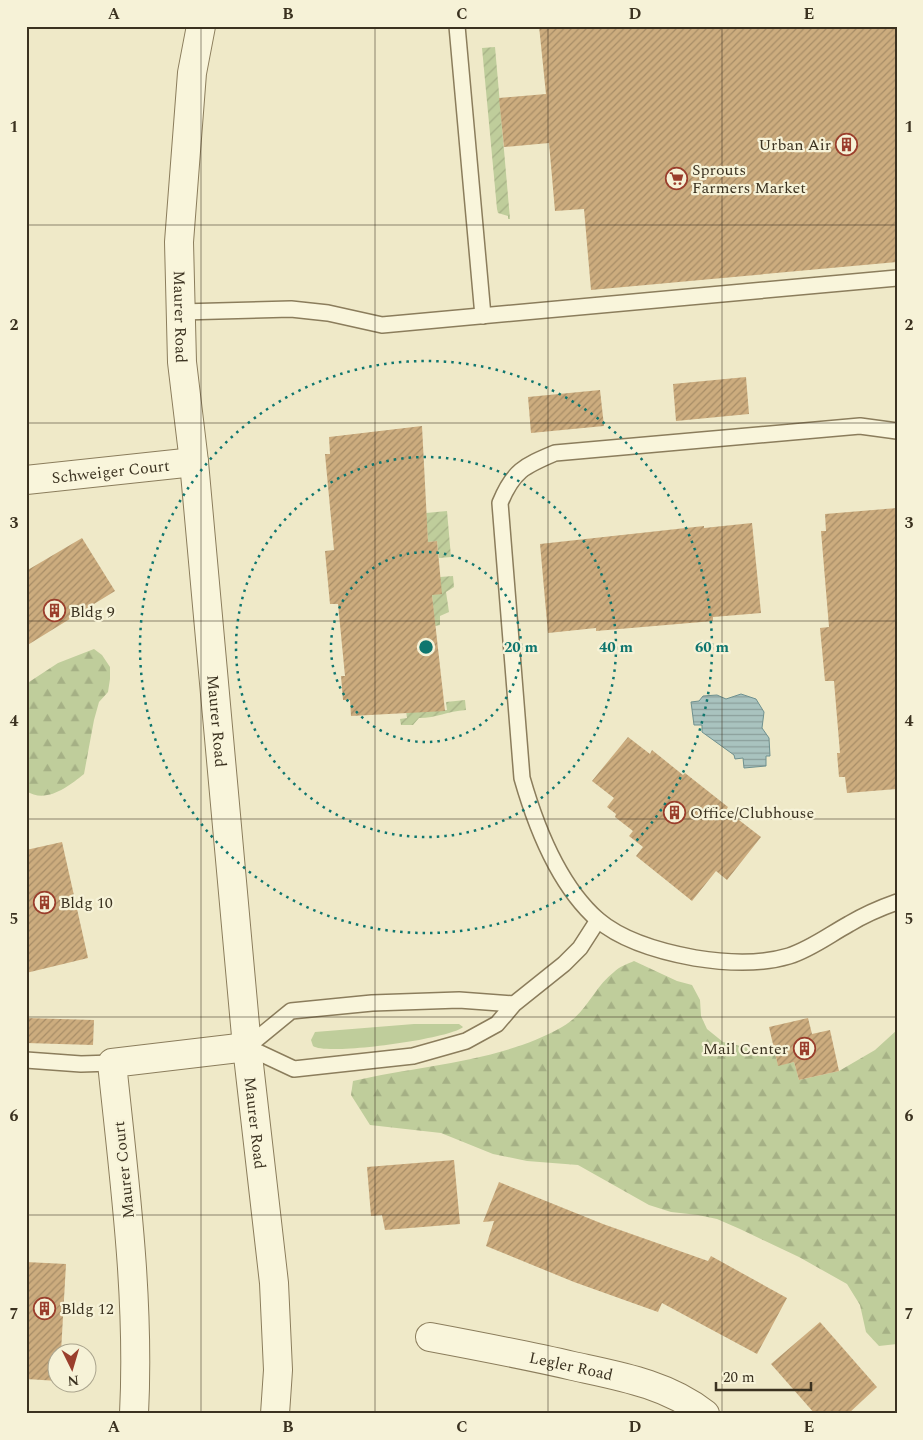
<svg xmlns="http://www.w3.org/2000/svg" width="923" height="1440" font-family="Spectral,serif">
<defs>
<pattern id="forest-firs" width="22" height="20" patternUnits="userSpaceOnUse" patternTransform="scale(1.25)"><rect width="22" height="20" fill="#bfcd9b"/><path d="M5 1l3.5 6h-7zM16 11l3.5 6h-7z" fill="#a5b085"/></pattern>
<pattern id="garden-furrows" width="10" height="10" patternUnits="userSpaceOnUse" patternTransform="scale(1.25)"><rect width="10" height="10" fill="#bfcd9b"/><path d="M-1 1l2-2M0 10L10 0M9 11l2-2" fill="none" stroke="#a5b085"/></pattern>
<pattern id="water-rules" width="6" height="5" patternUnits="userSpaceOnUse" patternTransform="scale(1.25)"><rect width="6" height="5" fill="#a9c3bf"/><path d="M0 2.5h6" fill="none" stroke="#8b9f9b"/></pattern>
<pattern id="building-hatch" width="6" height="6" patternUnits="userSpaceOnUse" patternTransform="scale(1.25)"><rect width="6" height="6" fill="#ccac7e"/><path d="M-1 1l2-2M0 6l6-6M5 7l2-2" fill="none" stroke="#a78d67"/></pattern>
</defs>
<rect width="100%" height="100%" fill="#efe9c8"/>
<path fill="#bfcd9b" d="M 414,1024 L 459,1024 L 463,1027 C 450,1039 326,1056 313,1046 L 311,1040 L 315,1032 Z"/>
<g fill="url(#forest-firs)">
<path d="M 94,649 L 102,655 L 110,667 L 110,679 L 108,692 L 99,702 L 94,720 L 84,774 C 68,787 46,804 26,791 L 26,684 L 58,663 Z"/>
<path d="M 634,961 L 677,981 L 692,985 L 700,1000 L 701,1016 L 707,1029 L 723,1042 L 775,1054 L 778,1065 L 794,1062 L 799,1080 L 839,1071 L 875,1050 L 897,1030 L 897,1344 L 879,1346 L 866,1332 L 860,1305 L 847,1284 L 799,1257 L 740,1229 L 717,1219 L 698,1215 L 671,1212 L 649,1205 L 578,1165 L 527,1161 L 493,1154 L 441,1133 L 370,1125 L 351,1095 L 353,1081 C 420,1065 501,1062 562,1027 C 587,1013 594,987 614,972 C 619,967 627,964 634,961 Z"/>
</g>
<g fill="url(#garden-furrows)">
<path d="M 495,47 L 510,219 L 508,219 L 508,216 L 498,213 L 497,209 L 482,48 Z"/>
<path d="M 447,511 L 451,557 L 439,558 L 437,541 L 428,542 L 426,513 Z"/>
<path d="M 453,576 L 454,587 L 446,592 L 449,612 L 440,616 L 440,625 L 435,626 L 432,595 L 440,577 Z"/>
<path d="M 465,700 L 466,710 C 447,711 437,718 419,718 L 413,725 L 401,725 L 400,719 L 407,718 L 406,711 L 447,710 L 446,702 Z"/>
</g>
<path fill="url(#water-rules)" stroke="#6f918f" d="M 741,694 L 756,699 L 764,712 L 762,728 L 769,738 L 770,756 L 766,756 L 766,766 L 744,768 L 743,758 L 735,759 L 734,755 L 702,732 L 702,725 L 694,725 L 691,702 L 699,701 L 703,696 L 717,695 L 726,699 Z"/>
<g fill="url(#building-hatch)">
<path d="M 539,26 L 897,26 L 897,262 L 591,290 L 584,209 L 555,211 L 549,143 L 504,147 L 499,98 L 546,94 Z"/>
<path d="M 746,377 L 749,414 L 676,421 L 673,384 Z"/>
<path d="M 600,390 L 604,426 L 531,433 L 528,397 Z"/>
<path d="M 422,426 L 428,542 L 437,541 L 442,594 L 432,595 L 445,711 L 351,716 L 350,700 L 343,700 L 341,676 L 345,676 L 338,604 L 330,604 L 325,551 L 334,550 L 325,454 L 330,454 L 329,437 Z"/>
<path d="M 897,508 L 897,789 L 847,793 L 845,777 L 839,777 L 837,753 L 840,753 L 834,681 L 825,681 L 820,628 L 829,627 L 821,531 L 826,531 L 825,514 Z"/>
<path d="M 752,523 L 761,613 L 713,617 L 713,621 L 596,631 L 596,628 L 548,633 L 540,544 L 704,526 L 704,528 Z"/>
<path d="M 82,538 L 115,591 L 26,646 L 26,571 Z"/>
<path d="M 628,737 L 650,754 L 652,750 L 683,775 L 685,773 L 728,807 L 726,810 L 761,837 L 727,880 L 716,871 L 692,901 L 636,856 L 643,847 L 629,836 L 633,831 L 615,817 L 616,814 L 607,807 L 614,798 L 592,781 Z"/>
<path d="M 62,842 L 88,958 L 26,973 L 26,850 Z"/>
<path d="M 26,1018 L 94,1020 L 93,1045 L 26,1043 Z"/>
<path d="M 808,1018 L 812,1034 L 830,1030 L 839,1071 L 799,1080 L 794,1062 L 778,1066 L 769,1027 Z"/>
<path d="M 454,1160 L 460,1224 L 385,1230 L 382,1215 L 371,1216 L 367,1167 Z"/>
<path d="M 499,1182 L 603,1224 L 708,1261 L 711,1256 L 787,1298 L 757,1354 L 662,1303 L 658,1312 L 574,1282 L 486,1246 L 494,1221 L 483,1222 Z"/>
<path d="M 26,1262 L 66,1264 L 61,1352 L 58,1352 L 58,1381 L 26,1379 Z"/>
<path d="M 820,1322 L 877,1387 L 848,1414 L 815,1414 L 771,1364 Z"/>
</g>
<g fill="none" stroke-linecap="round" stroke-linejoin="round">
<defs>
<g id="service">
<path d="M 457,26 L 483,316"/>
<path d="M 181,312 L 291,309 L 328,313 L 382,325 L 897,278"/>
<path d="M 897,431 L 860,426 L 555,453 C 524,466 513,471 500,503 L 522,778 C 536,827 558,885 598,920 C 624,942 662,952 695,958 C 726,963 759,965 789,956 C 811,949 829,935 849,924 C 864,915 880,908 897,902"/>
<path d="M 514,1004 L 459,1000 L 372,1003 L 291,1011 L 247,1047 L 294,1069 L 413,1056 L 466,1041 L 497,1024 L 514,1004 L 564,964 L 580,948 L 598,920"/>
<path d="M 26,1060 L 81,1064 L 112,1063"/>
</g>
<g id="minor">
<path id="s1" d="M 26,480 L 194,462"/>
<path id="s2" d="M 430,1337 C 478,1346 526,1355 573,1366 C 619,1376 667,1384 705,1414"/>
<path d="M 134,1414 C 140,1296 124,1179 112,1063 L 247,1047"/>
</g>
<g id="tertiary">
<path id="s3" d="M 201,26 L 192,73 L 179,242 L 182,362 L 194,462 L 247,1047 L 274,1283 L 278,1370 L 275,1414"/>
</g>
</defs>
<use href="#service" stroke="#8b7d5c" stroke-width="18"/>
<use href="#minor" stroke="#8b7d5c" stroke-width="30"/>
<use href="#tertiary" stroke="#8b7d5c" stroke-width="30"/>
<use href="#service" stroke="#f9f5db" stroke-width="15"/>
<use href="#minor" stroke="#f9f5db" stroke-width="28"/>
<use href="#tertiary" stroke="#f9f5db" stroke-width="28"/>
</g>
<path fill="none" stroke="#3b3220" stroke-width="1" stroke-opacity="0.55" d="M 201,26 L 201,1414M 375,26 L 375,1414M 548,26 L 548,1414M 722,26 L 722,1414M 26,225 L 897,225M 26,423 L 897,423M 26,621 L 897,621M 26,819 L 897,819M 26,1017 L 897,1017M 26,1215 L 897,1215"/>
<g fill="none" stroke="#0f766e" stroke-width="2.5" stroke-dasharray="2.5 5">
<circle cx="426" cy="647" r="95"/>
<circle cx="426" cy="647" r="190"/>
<circle cx="426" cy="647" r="286"/>
</g>
<defs>
<symbol id="building-ring" viewBox="-11 -11 22 22"><circle r="9.5" fill="#f6f2d7" stroke="#9a3e2c" stroke-width="1.5"/><path d="M-4-6H4V6H1V3H-1V6H-4ZM-2.5-4.3h1.7v1.8h-1.7ZM.8-4.3h1.7v1.8H.8ZM-2.5-1h1.7V.8h-1.7ZM.8-1h1.7V.8H.8Z" fill="#9a3e2c"/></symbol>
<symbol id="supermarket-ring" viewBox="-11 -11 22 22"><circle r="9.5" fill="#f6f2d7" stroke="#9a3e2c" stroke-width="1.5"/><path d="M-6-5.5h2.5l.6 2H6L4.5 2H-2.5L-4.4-4H-6ZM-1.5 3.2a1.3 1.3 0 1 0 .1 0ZM3 3.2a1.3 1.3 0 1 0 .1 0Z" fill="#9a3e2c"/></symbol>
</defs>
<g fill-rule="evenodd">
<use href="#building-ring" x="834" y="132" width="25" height="25"/>
<use href="#supermarket-ring" x="664" y="166" width="25" height="25"/>
<use href="#building-ring" x="42" y="598" width="25" height="25"/>
<use href="#building-ring" x="662" y="800" width="25" height="25"/>
<use href="#building-ring" x="32" y="890" width="25" height="25"/>
<use href="#building-ring" x="792" y="1036" width="25" height="25"/>
<use href="#building-ring" x="32" y="1296" width="25" height="25"/>
</g>
<g text-anchor="middle" stroke-width="4.5" stroke-linejoin="round" paint-order="stroke">
<g font-size="16" fill="#3b3220" stroke="#f6f2d7" text-anchor="start">
<text x="831" y="150" text-anchor="end">Urban Air</text>
<text x="692" y="175">Sprouts<tspan x="692" dy="18">Farmers Market</tspan></text>
<text x="70" y="617">Bldg 9</text>
<text x="690" y="818">Office/Clubhouse</text>
<text x="60" y="908">Bldg 10</text>
<text x="788" y="1054" text-anchor="end">Mail Center</text>
<text x="61" y="1314">Bldg 12</text>
</g>
<g font-size="16" fill="#3b3220" stroke="#f6f2d7">
<text dy="6" stroke="none"><textPath href="#s3" startOffset="292">Maurer Road</textPath></text>
<text dy="6" stroke="none"><textPath href="#s1" startOffset="85">Schweiger Court</textPath></text>
<text dy="6" stroke="none"><textPath href="#s3" startOffset="698">Maurer Road</textPath></text>
<text dy="6" stroke="none"><textPath href="#s3" startOffset="1102">Maurer Road</textPath></text>
<text transform="translate(123 1170) rotate(-96)" y="6">Maurer Court</text>
<text dy="6" stroke="none"><textPath href="#s2" startOffset="144">Legler Road</textPath></text>
</g>
</g>
<circle cx="426" cy="647" r="8" fill="#0f766e" stroke="#f6f2d7" stroke-width="2.5"/>
<g font-size="15" text-anchor="middle" font-weight="bold" fill="#0f766e" stroke="#f6f2d7" stroke-width="4.5" stroke-linejoin="round" paint-order="stroke">
<text x="521" y="652">20 m</text>
<text x="616" y="652">40 m</text>
<text x="712" y="652">60 m</text>
</g>
<rect width="923" height="1440" fill="none" stroke="#f6f2d7" stroke-width="55"/>
<g transform="translate(72 1368) rotate(175)"><circle r="24" fill="#f6f2d7" stroke="#aba58e"/>
<path d="M0-4L9 19L0 12L-9 19Z" fill="#9a3e2c"/>
<text y="-8" font-size="14" font-weight="bold" text-anchor="middle" fill="#3b3220">N</text>
</g>
<path d="M716 1382v8h95v-8" fill="none" stroke="#3b3220" stroke-width="2.5"/>
<text x="723" y="1382" font-size="15" fill="#3b3220" stroke="#f6f2d7" stroke-width="4" paint-order="stroke">20 m</text>
<rect x="28" y="28" width="868" height="1384" fill="none" stroke="#3b3220" stroke-width="2"/>
<g font-size="16" text-anchor="middle" font-weight="bold" fill="#3b3220">
<text x="114" y="19">A</text>
<text x="288" y="19">B</text>
<text x="462" y="19">C</text>
<text x="635" y="19">D</text>
<text x="809" y="19">E</text>
<text x="14" y="132">1</text>
<text x="909" y="132">1</text>
<text x="14" y="330">2</text>
<text x="909" y="330">2</text>
<text x="14" y="528">3</text>
<text x="909" y="528">3</text>
<text x="14" y="726">4</text>
<text x="909" y="726">4</text>
<text x="14" y="924">5</text>
<text x="909" y="924">5</text>
<text x="14" y="1121">6</text>
<text x="909" y="1121">6</text>
<text x="14" y="1319">7</text>
<text x="909" y="1319">7</text>
<text x="114" y="1432">A</text>
<text x="288" y="1432">B</text>
<text x="462" y="1432">C</text>
<text x="635" y="1432">D</text>
<text x="809" y="1432">E</text>
</g>
</svg>
